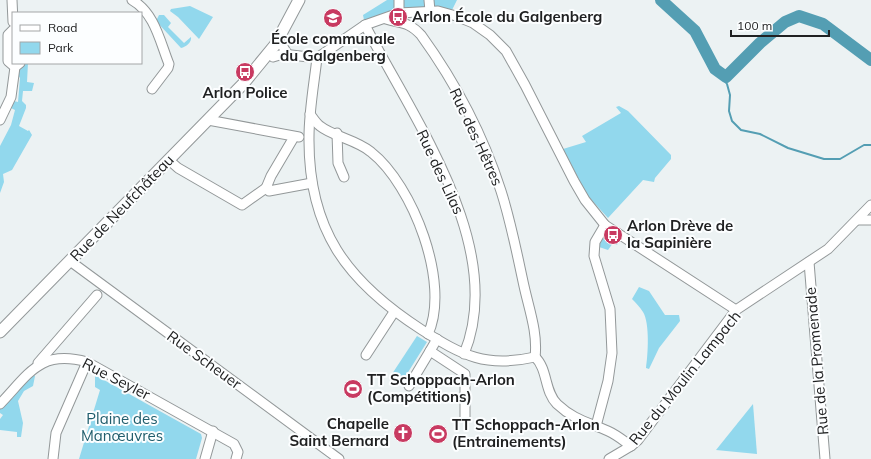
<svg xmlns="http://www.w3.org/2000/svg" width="871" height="459" font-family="Mulish,sans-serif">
<rect width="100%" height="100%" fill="#ecf2f3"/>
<g fill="#92d8ed">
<path d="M 387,0 L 457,0 L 450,14 L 416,11 L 365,25 L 363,15 Z"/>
<path d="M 190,6 L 213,17 L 199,39 L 178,17 L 170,11 L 171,9 Z"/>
<path d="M 159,15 L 164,15 L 171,23 L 168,27 L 184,43 L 191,37 C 192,42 186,47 181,48 L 156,21 Z"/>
<path d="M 20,63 L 28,63 L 27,82 L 34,83 L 32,91 L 23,91 L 22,101 L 26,105 L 26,108 L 19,126 L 28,131 L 29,130 L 32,135 L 12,170 L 3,174 L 4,182 L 0,193 L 0,146 L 11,125 L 15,110 L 11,108 L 14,101 L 18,102 L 20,78 L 17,73 Z"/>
<path d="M 619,106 L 628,111 L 671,155 L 671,159 L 655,178 L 654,182 L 643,180 L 608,218 L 587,195 L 563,149 L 586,142 L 582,136 L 621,113 L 616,107 Z"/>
<path d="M 606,233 L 619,240 L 617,245 L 613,243 L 608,250 L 599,247 L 600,239 Z"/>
<path d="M 639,287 L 649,291 L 665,315 L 679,315 L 680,321 L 659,348 L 649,369 L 646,368 C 648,355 650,323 643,312 C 640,307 636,303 632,299 Z"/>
<path d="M 417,336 L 427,342 L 400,385 L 390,377 Z"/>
<path d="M 32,373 L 35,376 L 33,386 L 24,391 L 18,401 L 23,423 L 21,437 L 17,437 L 17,432 L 0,430 L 0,419 L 3,415 L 0,413 L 0,407 Z"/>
<path d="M 95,375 L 201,434 L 202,438 L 196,459 L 79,459 L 100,390 L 95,387 Z"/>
<path d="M 753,404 L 757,454 L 716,450 Z"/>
</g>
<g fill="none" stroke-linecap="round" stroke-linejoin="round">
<path stroke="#549eb3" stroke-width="2" d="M 715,69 L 727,84 L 730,95 L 729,111 L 732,121 L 741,130 L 760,134 L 788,148 L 824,159 L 840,159 L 864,145 L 871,145"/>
<path stroke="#549eb3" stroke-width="12" d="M 661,0 L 695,31 L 715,69 L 726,77 L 760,43 L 785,22 L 799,16 L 823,24 L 871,60"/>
<defs>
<g id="minor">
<path d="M 12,0 L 13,22"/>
<path d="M 132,0 C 155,13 160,42 169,64 L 168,68 L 152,89"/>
<path d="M 399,0 L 399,13"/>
<path d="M 429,0 L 430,11"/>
<path d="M 386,19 C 401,24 408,21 421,35 C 455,82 483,135 501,191 C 511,222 517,254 524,286 C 529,309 538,333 535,357"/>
<path d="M 365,25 C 412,117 508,247 464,354"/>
<path d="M 13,30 L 8,35 L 8,61 L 15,67"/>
<path d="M 277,41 L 282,45 L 288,55"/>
<path d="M 273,57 L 283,54 L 317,58 L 365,25 L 399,13 L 438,11 L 456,16 L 473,23 L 490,35 L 506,51 L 525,85 L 574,181 L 585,200 L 605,225 L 736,310"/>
<path d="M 317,58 C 314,84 309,111 309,137 C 308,229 346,281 422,330 C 463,356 486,368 535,357"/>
<path d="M 310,114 C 313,118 316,123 320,126 C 332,136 357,140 371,152 C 413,185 451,284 428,334"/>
<path d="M 0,120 L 11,97 L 15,67 L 20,63"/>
<path d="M 208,120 L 299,137"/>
<path d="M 337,133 L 338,163 L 344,177"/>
<path d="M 294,137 L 271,176 L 266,188 L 269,191 L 312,183"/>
<path d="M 169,160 L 178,168 L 242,205 L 266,188"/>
<path d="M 858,220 L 871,220"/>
<path d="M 70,261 L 339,459"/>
<path d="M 809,262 L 825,459"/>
<path d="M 437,339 L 430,351 L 465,374 L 465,417"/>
<path d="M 366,355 L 394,312"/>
<path d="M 535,357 C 548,369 544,391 557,404 C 574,420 588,422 608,431 C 617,435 624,441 631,446"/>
<path d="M 38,363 L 97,295"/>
<path d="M 409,386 L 430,351"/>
<path d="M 0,404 C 29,374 40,349 87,362 L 234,444 L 238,452 L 236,459"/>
<path d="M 596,426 L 608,381 L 612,353 L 610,309 L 594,256 L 595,242 L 605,225"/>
<path d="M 53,459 L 56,433 L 87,362"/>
<path d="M 205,459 L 213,431"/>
<path d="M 609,459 L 631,446 L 638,440 L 736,310 L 828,249 L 871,205"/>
</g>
<path id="major" d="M 0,332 L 243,84 L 275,45 L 299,0"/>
</defs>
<use href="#minor" stroke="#939899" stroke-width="11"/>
<use href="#major" stroke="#939899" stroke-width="13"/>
<use href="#minor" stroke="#fff" stroke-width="9"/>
<use href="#major" stroke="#fff" stroke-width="11"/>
</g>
<defs>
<symbol id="bus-disc" viewBox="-11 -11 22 22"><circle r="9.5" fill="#c83a61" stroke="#fcfeff"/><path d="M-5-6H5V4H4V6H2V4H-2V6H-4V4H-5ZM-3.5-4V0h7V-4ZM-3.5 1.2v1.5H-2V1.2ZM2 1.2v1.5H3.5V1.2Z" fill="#fff"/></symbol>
<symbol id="school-disc" viewBox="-11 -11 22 22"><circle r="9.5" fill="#c83a61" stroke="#fcfeff"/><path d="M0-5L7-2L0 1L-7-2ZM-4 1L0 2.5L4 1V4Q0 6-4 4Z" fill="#fff"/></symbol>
<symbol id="stadium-disc" viewBox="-11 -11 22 22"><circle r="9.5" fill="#c83a61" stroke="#fcfeff"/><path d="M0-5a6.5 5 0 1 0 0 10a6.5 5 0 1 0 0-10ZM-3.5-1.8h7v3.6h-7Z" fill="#fff"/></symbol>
<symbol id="church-disc" viewBox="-11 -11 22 22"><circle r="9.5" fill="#c83a61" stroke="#fcfeff"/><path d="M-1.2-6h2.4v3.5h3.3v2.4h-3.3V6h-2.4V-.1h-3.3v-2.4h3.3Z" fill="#fff"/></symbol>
</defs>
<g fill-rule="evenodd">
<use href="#bus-disc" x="387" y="6" width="22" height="22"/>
<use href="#school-disc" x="322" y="7" width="22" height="22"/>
<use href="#bus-disc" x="234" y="61" width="22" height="22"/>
<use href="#bus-disc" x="602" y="224" width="22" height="22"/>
<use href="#stadium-disc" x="342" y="378" width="22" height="22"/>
<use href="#church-disc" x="392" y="422" width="22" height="22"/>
<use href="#stadium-disc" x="427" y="423" width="22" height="22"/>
</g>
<g text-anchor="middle" stroke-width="4" stroke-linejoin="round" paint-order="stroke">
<g font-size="15" font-weight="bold" fill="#202122" stroke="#fcfeff" text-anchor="start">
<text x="412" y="22">Arlon École du Galgenberg</text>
<text x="333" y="44" text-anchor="middle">École communale<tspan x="333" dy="17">du Galgenberg</tspan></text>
<text x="245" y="98" text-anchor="middle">Arlon Police</text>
<text x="627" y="231">Arlon Drève de<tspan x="627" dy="17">la Sapinière</tspan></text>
<text x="367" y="385">TT Schoppach-Arlon<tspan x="367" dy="17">(Compétitions)</tspan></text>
<text x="389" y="429" text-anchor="end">Chapelle<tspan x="389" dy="17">Saint Bernard</tspan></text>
<text x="452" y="430">TT Schoppach-Arlon<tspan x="452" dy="17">(Entrainements)</tspan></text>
</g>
<g font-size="15" fill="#202122" stroke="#fcfeff">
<text transform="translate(476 137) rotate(65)" y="5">Rue des Hêtres</text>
<text transform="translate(440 172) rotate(65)" y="5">Rue des Lilas</text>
<text transform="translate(122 208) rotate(-46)" y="5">Rue de Neufchâteau</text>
<text transform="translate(204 360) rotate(36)" y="5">Rue Scheuer</text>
<text transform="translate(817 361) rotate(-95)" y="5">Rue de la Promenade</text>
<text transform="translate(685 378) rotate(-51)" y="5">Rue du Moulin Lampach</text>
<text transform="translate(116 379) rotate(27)" y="5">Rue Seyler</text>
</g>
<g font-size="15" fill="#205d6c" stroke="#fcfeff">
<text x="122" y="424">Plaine des<tspan x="122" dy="17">Manœuvres</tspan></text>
</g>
</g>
<rect x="12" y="12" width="130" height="52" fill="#fcfeff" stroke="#a4a6a7"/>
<rect x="20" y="25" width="20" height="6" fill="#ffffff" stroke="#a4a6a7"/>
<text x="48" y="32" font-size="12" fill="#202122">Road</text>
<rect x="20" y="42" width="20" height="12" fill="#92d8ed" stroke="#a4a6a7"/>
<text x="48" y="52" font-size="12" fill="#202122">Park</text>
<path d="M731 30v6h98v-6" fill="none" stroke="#202122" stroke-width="2"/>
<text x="737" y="30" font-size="12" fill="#202122" stroke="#fcfeff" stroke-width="3" paint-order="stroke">100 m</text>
</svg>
